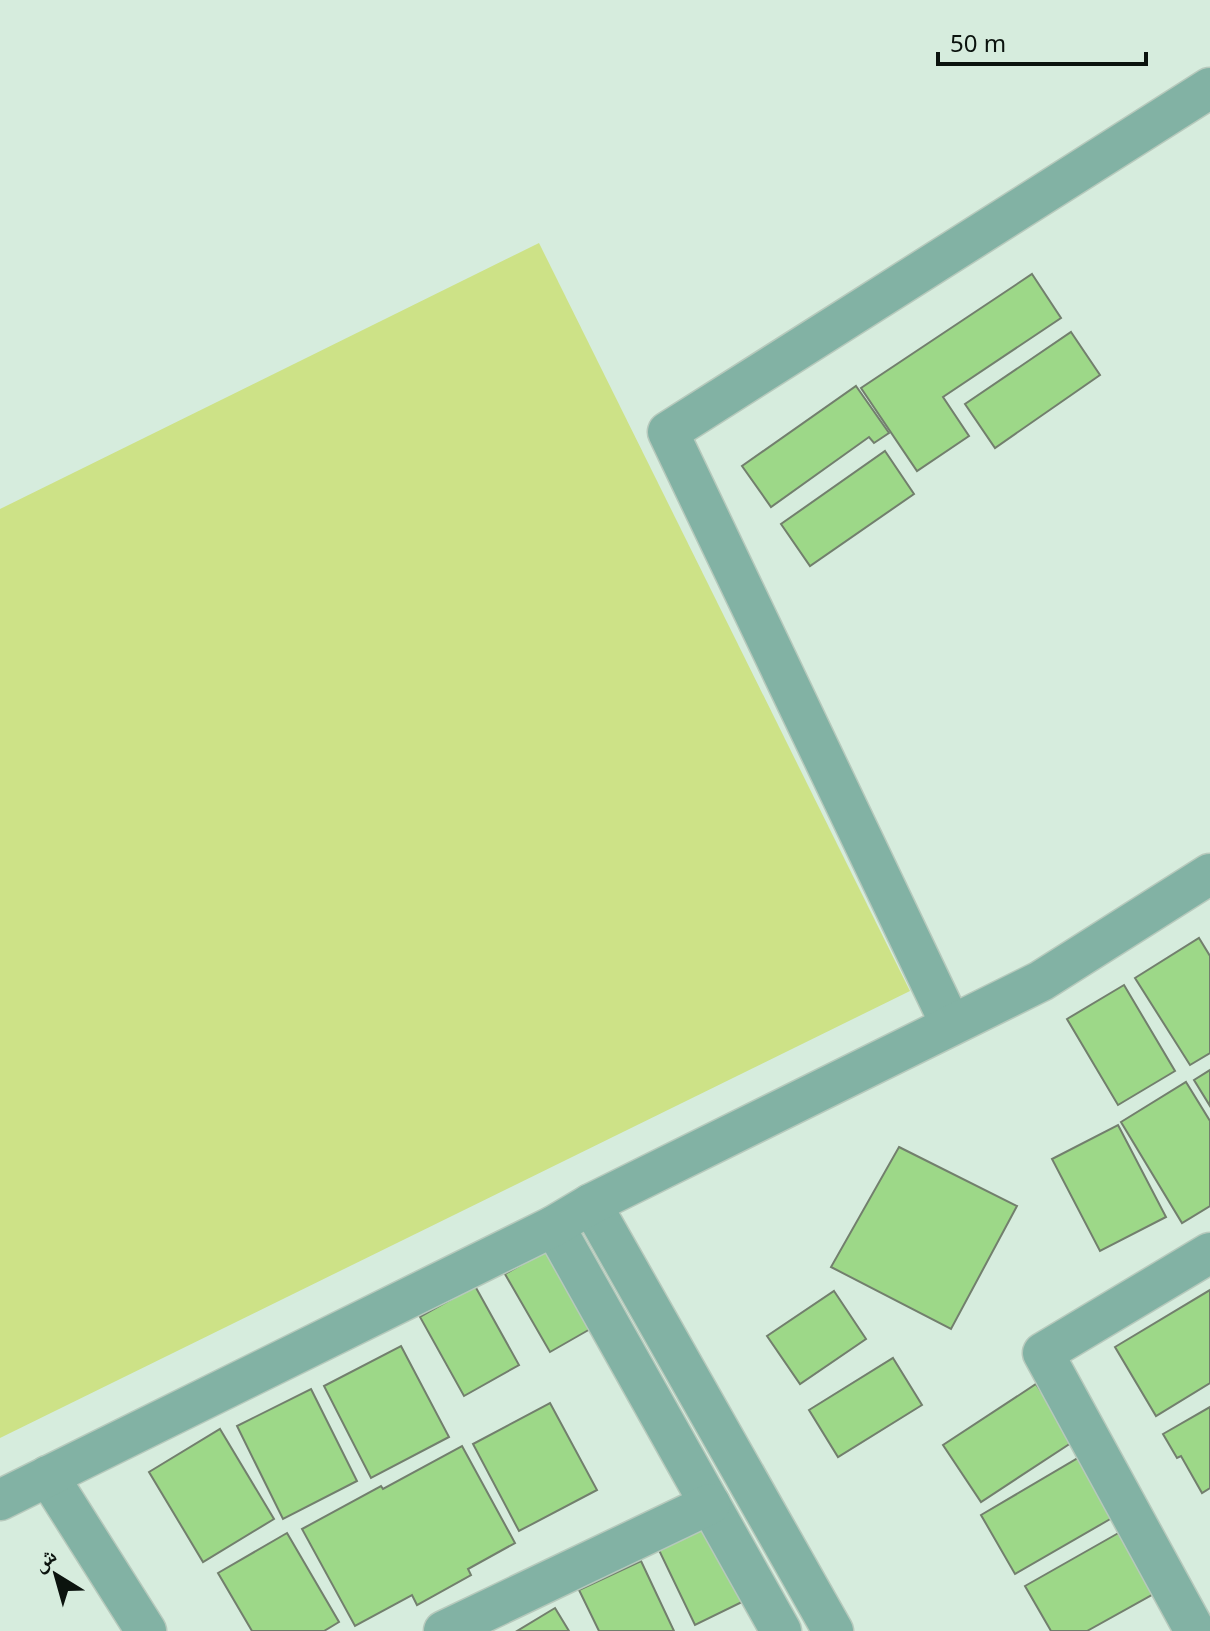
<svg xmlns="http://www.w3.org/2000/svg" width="1210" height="1631" font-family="'Noto Sans','Noto Naskh Arabic',sans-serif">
<rect width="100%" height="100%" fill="#d6ecdd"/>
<path fill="#cde287" d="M 539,243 L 910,991 L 0,1438 L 0,509 Z"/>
<g fill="#9dd888" stroke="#727f6d" stroke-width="2">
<path d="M 1032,274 L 1061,318 L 943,397 L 969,436 L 917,471 L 861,388 Z"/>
<path d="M 1071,332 L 1100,375 L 995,448 L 965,404 Z"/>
<path d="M 856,386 L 889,433 L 874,443 L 869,437 L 771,507 L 742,466 Z"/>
<path d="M 885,451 L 914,494 L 810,566 L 781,524 Z"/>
<path d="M 1199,938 L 1210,956 L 1210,1053 L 1190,1065 L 1135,978 Z"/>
<path d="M 1124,985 L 1175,1071 L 1118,1105 L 1067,1019 Z"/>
<path d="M 1210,1070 L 1210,1106 L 1194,1080 Z"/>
<path d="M 1186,1082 L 1210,1121 L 1210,1206 L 1182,1223 L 1121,1122 Z"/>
<path d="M 1118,1125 L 1166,1217 L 1100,1251 L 1052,1159 Z"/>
<path d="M 899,1147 L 1017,1206 L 951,1329 L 831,1267 Z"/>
<path d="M 554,1246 L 599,1324 L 550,1352 L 505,1274 Z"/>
<path d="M 475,1286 L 519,1365 L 464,1396 L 420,1317 Z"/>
<path d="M 1210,1290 L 1210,1383 L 1156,1416 L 1115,1347 Z"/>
<path d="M 834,1291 L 866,1339 L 800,1384 L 767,1336 Z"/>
<path d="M 401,1346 L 449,1437 L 371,1478 L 324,1386 Z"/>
<path d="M 893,1358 L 922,1405 L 838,1457 L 809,1410 Z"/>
<path d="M 1036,1384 L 1074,1441 L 981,1502 L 943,1445 Z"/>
<path d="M 311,1389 L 357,1481 L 283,1519 L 237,1426 Z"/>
<path d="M 550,1403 L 597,1490 L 519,1531 L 473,1444 Z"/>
<path d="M 1210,1407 L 1210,1488 L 1202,1493 L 1181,1456 L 1177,1458 L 1163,1434 Z"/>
<path d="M 220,1429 L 274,1519 L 203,1562 L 149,1472 Z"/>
<path d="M 462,1446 L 515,1543 L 468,1569 L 471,1575 L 417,1605 L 412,1595 L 355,1626 L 302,1529 L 381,1486 L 383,1489 Z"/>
<path d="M 1078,1458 L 1112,1518 L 1015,1574 L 981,1515 Z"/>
<path d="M 707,1522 L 744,1601 L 695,1625 L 657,1546 Z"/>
<path d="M 1122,1531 L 1157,1592 L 1087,1631 L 1051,1631 L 1025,1586 Z"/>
<path d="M 287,1533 L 339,1622 L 324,1631 L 252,1631 L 218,1573 Z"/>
<path d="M 641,1561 L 674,1631 L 599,1631 L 579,1590 Z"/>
<path d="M 555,1608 L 569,1631 L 517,1631 Z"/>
</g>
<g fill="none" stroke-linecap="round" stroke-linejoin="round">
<defs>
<g id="minor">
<path d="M 951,1025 L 668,432 L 1210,88"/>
<path d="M 591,1204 L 833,1631"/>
<path d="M 554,1226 L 781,1631"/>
<path d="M 48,1476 L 146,1631"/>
<path d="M 0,1500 L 554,1226 L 591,1204 L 1041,981 L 1210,874"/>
<path d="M 444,1631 L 710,1504"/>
<path d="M 1195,1631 L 1043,1353 L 1210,1253"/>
</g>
</defs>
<use href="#minor" stroke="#b6c9bc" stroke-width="43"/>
<use href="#minor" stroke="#82b2a4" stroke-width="40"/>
</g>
<g transform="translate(56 1575) rotate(323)" stroke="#d6ecdd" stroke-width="6" paint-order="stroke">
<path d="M0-6L14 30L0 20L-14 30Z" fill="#0b130e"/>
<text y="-12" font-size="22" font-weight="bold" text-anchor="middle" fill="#0b130e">ش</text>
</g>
<path d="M938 52v12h208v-12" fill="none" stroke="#0b130e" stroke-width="4"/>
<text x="950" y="52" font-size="24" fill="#0b130e" stroke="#d6ecdd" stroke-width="6" paint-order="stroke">50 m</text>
</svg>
